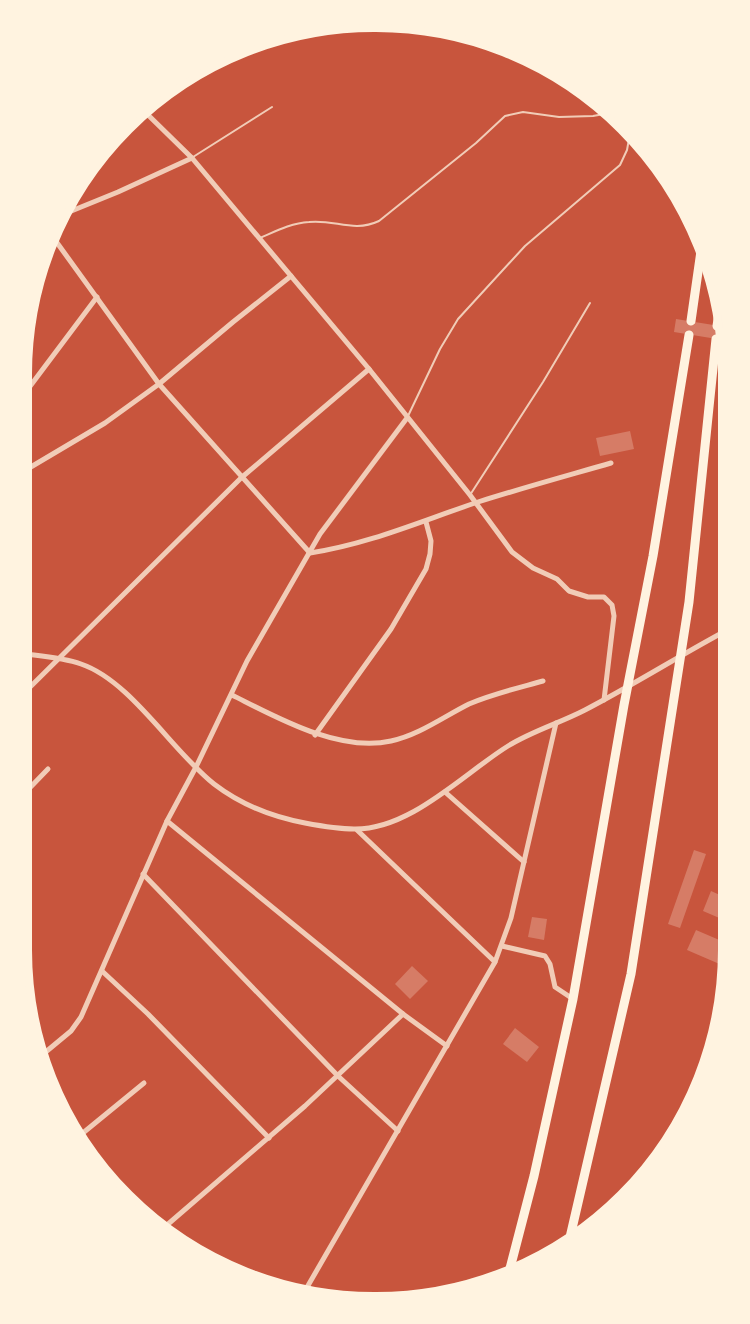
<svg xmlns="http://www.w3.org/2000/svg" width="750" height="1324" font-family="Rubik,sans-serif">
<rect width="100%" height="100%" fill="#c8553d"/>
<g fill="#d67c66">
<path d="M 676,319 L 726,327 L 729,341 L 674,332 Z"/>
<path d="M 630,431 L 634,449 L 600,456 L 596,438 Z"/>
<path d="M 725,537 L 731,537 L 731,562 L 726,562 Z"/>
<path d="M 694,850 L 706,854 L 680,928 L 668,924 Z"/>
<path d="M 711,891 L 731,900 L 731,923 L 703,911 Z"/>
<path d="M 532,917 L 547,919 L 544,940 L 528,937 Z"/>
<path d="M 696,930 L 731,945 L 731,969 L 687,950 Z"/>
<path d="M 412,966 L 428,981 L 410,999 L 395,984 Z"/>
<path d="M 515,1028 L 539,1047 L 527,1062 L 503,1044 Z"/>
</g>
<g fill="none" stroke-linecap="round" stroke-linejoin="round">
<g stroke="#f1ccb7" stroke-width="2">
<path d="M 193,157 L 272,107"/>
<path d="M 260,238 C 276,231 291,223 309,222 C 335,219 353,233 379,221 L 476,143 L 505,116 L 523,112 L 559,117 L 593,116 L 615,112"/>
<path d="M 408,416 L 440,349 L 458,319 L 525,246 L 620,165 L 627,150 L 631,128"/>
<path d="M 470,495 L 543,382 L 590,303"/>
</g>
<g stroke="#f1ccb7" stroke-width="5">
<path d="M 144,111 L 192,158 L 369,369 L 470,495 L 512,552 L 533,568 L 557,579 L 569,591 L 588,597 L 604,597 L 612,605 L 614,616 L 604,700"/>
<path d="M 59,216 L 118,192 L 192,158"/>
<path d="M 50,233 L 159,384 L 310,553 C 369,544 421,521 478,502 C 522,488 566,476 611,463"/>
<path d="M 19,401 L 97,297"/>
<path d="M 19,474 L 105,423 L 159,384 L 233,322 L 291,276"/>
<path d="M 18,653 C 39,656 61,657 81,664 C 131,681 172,751 214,784 C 240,804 273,817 305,823 C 321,826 338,829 354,829 C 410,830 463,774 508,746 C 532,731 560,723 585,710 C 635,684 682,654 731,628"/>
<path d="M 232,695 C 276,717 339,753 391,741 C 419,735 443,717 469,704 C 492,694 518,688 543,681"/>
<path d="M 18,699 L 241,478 L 369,369"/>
<path d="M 315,735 L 391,629 L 426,569 L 430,554 L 431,541 L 426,522"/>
<path d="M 445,792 L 524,862"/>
<path d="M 18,800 L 48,769"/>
<path d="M 167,821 L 403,1014 L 447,1046"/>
<path d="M 357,830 L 495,962"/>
<path d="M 143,874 L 338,1076 L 398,1131"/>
<path d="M 502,946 L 545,956 L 550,964 L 555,987 L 573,999"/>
<path d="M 102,971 L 148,1014 L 269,1138"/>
<path d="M 36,1060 L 71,1031 L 81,1017 L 167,821 L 196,767 L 247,661 L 320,534 L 407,418"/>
<path d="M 73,1132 L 161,1230"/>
<path d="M 78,1137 L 144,1083"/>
<path d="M 160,1231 L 305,1106 L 403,1014"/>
<path d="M 302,1296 L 495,962 L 511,918 L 556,723"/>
</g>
<g stroke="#fff3e0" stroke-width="9">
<path d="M 691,321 L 703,237"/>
<path d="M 717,326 L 721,299"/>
<path d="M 568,1246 L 631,974 L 689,602 L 716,339"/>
<path d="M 507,1280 L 534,1176 L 573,999 L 624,705 L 653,556 L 689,335"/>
</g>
</g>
<path d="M0 0H750V1324H0ZM374 28H376A346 346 0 0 1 722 374V950A346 346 0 0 1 376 1296H374A346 346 0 0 1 28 950V374A346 346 0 0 1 374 28Z" fill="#fff3e0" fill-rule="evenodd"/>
<path fill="none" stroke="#fff3e0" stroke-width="8" d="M374 28H376A346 346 0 0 1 722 374V950A346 346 0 0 1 376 1296H374A346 346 0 0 1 28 950V374A346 346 0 0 1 374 28Z"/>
</svg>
